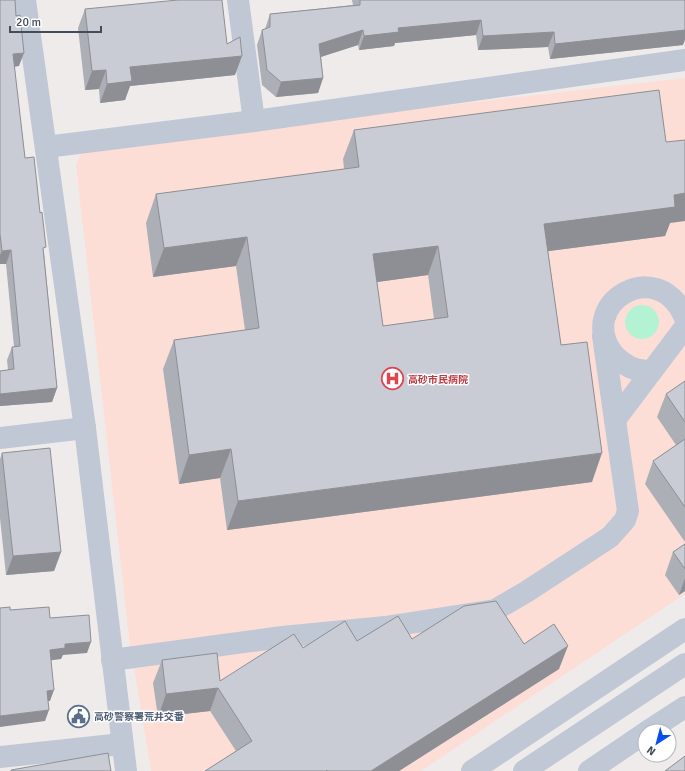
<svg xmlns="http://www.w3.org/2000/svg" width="685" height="771" font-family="Signika,'Noto Sans JP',sans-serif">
<rect width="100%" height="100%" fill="#efebeb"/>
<path fill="#fdded6" d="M 685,78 L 685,594 L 421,771 L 151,771 L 129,638 L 76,165 L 84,147 Z"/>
<circle fill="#b3f3d3" cx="642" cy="322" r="17"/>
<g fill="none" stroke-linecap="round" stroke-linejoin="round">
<g stroke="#c0c8d5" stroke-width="22">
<path d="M 25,0 L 85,428 L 126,771"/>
<path d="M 238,0 L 254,121"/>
<path d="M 46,147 L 254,121 L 685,60"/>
<path d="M 651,371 C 636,372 623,365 613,354 C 575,304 658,253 685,318"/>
<path d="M 615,420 L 685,327"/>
<path d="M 0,438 L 85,428"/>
<path d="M 112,660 L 282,637 L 385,627 L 495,610 L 526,592 L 610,537 L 625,520 L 628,511 L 603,336"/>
<path d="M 648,731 L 685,707"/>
<path d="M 0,757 L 122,744"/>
<path d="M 472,771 L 685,629"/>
<path d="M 524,771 L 685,664"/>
<path d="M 589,771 L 645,733"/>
</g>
</g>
<g fill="#adafb6" fill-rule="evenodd">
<path d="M 0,0 L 19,66 L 14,67 L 25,158 L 44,253 L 57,388 L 52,402 L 0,406 L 0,371 L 8,370 L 7,360 L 12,347 L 14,347 L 6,264 L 0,264 Z"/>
<path d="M 352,0 L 685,0 L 683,45 L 550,59 L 548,47 L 478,50 L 476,35 L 395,43 L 394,46 L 359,50 L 358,45 L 321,57 L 323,78 L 318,93 L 276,97 L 262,85 L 257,45 L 262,30 L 265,29 L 270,14 L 353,5 Z"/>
<path d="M 85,9 L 227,44 L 235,75 L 130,86 L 125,100 L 100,103 L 99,89 L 85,90 L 78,28 Z"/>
<path d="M 354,130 L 670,223 L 665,236 L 548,251 L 561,345 L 592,482 L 227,530 L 220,478 L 179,484 L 163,369 L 174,340 L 245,330 L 236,266 L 153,277 L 146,223 L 156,194 L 344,169 L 343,159 ZM 428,275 L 434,319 L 383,326 L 377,282 Z"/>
<path d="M 685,381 L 685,542 L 645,484 L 653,461 L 676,445 L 657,417 L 666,394 Z"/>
<path d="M 2,453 L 61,552 L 54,571 L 6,575 L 0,518 L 0,459 Z"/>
<path d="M 685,544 L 685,591 L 679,595 L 665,575 L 673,552 Z"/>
<path d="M 412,639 L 524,644 L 559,669 L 399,771 L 205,771 L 236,751 L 210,711 L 158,717 L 153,683 L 162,660 L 220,681 L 303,648 L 357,641 Z"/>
</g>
<g fill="#8d8f94">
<path d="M 481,20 L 476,35 L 395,43 L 394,46 L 359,50 L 364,36 L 398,28 Z"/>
<path d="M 363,30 L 358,45 L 314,59 L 319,44 Z"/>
<path d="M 685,30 L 685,40 L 683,45 L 550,59 L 555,44 Z"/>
<path d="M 554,32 L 548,47 L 478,50 L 483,36 Z"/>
<path d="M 24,53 L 19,66 L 8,67 L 13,54 Z"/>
<path d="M 242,56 L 235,75 L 130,86 L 125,100 L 100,103 L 107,84 L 130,67 Z"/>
<path d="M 106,70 L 99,89 L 85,90 L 92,71 Z"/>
<path d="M 323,78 L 318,93 L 276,97 L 281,82 Z"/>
<path d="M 685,193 L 685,221 L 670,223 L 665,236 L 534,253 L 544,224 L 674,195 Z"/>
<path d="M 247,237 L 236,266 L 153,277 L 164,248 Z"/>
<path d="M 438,246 L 428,275 L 363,284 L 373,254 Z"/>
<path d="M 11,250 L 6,264 L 0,264 L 0,255 L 2,251 Z"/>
<path d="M 57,388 L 52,402 L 0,406 L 0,394 Z"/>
<path d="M 231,449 L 220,478 L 179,484 L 189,455 Z"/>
<path d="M 602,453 L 592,482 L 227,530 L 238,501 Z"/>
<path d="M 61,552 L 54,571 L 6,575 L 13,556 Z"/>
<path d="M 685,578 L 685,591 L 679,595 Z"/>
<path d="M 91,642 L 87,653 L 63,655 L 61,659 L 46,661 L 50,650 L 65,644 Z"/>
<path d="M 568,646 L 559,669 L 399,771 L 371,771 Z"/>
<path d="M 218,688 L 210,711 L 158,717 L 166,694 Z"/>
<path d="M 54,690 L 50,701 L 43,701 L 47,691 Z"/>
<path d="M 49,710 L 45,721 L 0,727 L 0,716 Z"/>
</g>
<g fill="#c9ccd4" stroke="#8d8f94" fill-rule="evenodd">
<path d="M 0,0 L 15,0 L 16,16 L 20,15 L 24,53 L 13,54 L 25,158 L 34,157 L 40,213 L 42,212 L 46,247 L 43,248 L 57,388 L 0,394 L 0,371 L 14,369 L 12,347 L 20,346 L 11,250 L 2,251 L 0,234 Z"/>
<path d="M 178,0 L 222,0 L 227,44 L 240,37 L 242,56 L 130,67 L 132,81 L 107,84 L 106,70 L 92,71 L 85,9 Z"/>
<path d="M 360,0 L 685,0 L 685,30 L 555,44 L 554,32 L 483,36 L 481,20 L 398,28 L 399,32 L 364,36 L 363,30 L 319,44 L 323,78 L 281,82 L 267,70 L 262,30 L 270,27 L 270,14 L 360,5 Z"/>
<path d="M 659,90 L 666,142 L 685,140 L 685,193 L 674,195 L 675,207 L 544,224 L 561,345 L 587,342 L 602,453 L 238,501 L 231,449 L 189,455 L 174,340 L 259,328 L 247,237 L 164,248 L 156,194 L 359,167 L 354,130 ZM 438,246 L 448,317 L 383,326 L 373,254 Z"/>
<path d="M 685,381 L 685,422 L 666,394 Z"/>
<path d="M 685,439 L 685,507 L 653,461 Z"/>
<path d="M 50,448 L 61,552 L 13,556 L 2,453 Z"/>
<path d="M 685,544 L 685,569 L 673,552 Z"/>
<path d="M 496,601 L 524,644 L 554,624 L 568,646 L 371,771 L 327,771 L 327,770 L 326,771 L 205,771 L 252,741 L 218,688 L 166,694 L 162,660 L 217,653 L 220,681 L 294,634 L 303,648 L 345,621 L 357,641 L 398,616 L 412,639 L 464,606 Z"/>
<path d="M 10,607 L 10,610 L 49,607 L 50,618 L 89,615 L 91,642 L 65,644 L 65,648 L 50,650 L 54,690 L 47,691 L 49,710 L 0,716 L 0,608 Z"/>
<path d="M 108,753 L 111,771 L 11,771 L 11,770 Z"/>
<path d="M 685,756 L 685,771 L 665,771 Z"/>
</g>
<defs>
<symbol id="hospital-ring" viewBox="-11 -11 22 22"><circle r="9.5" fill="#fff" stroke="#e0444e" stroke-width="1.5"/><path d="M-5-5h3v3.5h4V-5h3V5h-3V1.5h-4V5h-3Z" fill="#e0444e"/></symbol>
<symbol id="civic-ring" viewBox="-11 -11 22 22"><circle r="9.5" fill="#fff" stroke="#5c6f8a" stroke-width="1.5"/><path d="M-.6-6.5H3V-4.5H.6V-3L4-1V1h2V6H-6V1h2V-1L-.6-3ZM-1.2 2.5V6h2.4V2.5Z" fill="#5c6f8a"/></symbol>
</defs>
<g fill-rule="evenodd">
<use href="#hospital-ring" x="380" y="366" width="25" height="25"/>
<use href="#civic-ring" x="66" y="704" width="25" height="25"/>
</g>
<g text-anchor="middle" stroke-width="3" stroke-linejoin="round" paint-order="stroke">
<g font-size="10" font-weight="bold" fill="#be3a42" stroke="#fff" text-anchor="start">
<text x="408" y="383">高砂市民病院</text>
</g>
<g font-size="10" font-weight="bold" fill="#4e5e75" stroke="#fff" text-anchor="start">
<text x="94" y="720">高砂警察署荒井交番</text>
</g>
</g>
<g transform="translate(657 743) rotate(216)"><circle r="19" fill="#ffffff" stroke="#b3b7bd"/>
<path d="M0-3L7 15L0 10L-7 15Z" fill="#064fed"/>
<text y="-6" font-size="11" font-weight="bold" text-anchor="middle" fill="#424c5a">N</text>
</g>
<path d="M10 26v6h91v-6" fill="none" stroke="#424c5a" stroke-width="2"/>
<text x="16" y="26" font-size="12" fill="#424c5a" stroke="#ffffff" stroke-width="3" paint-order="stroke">20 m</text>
</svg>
